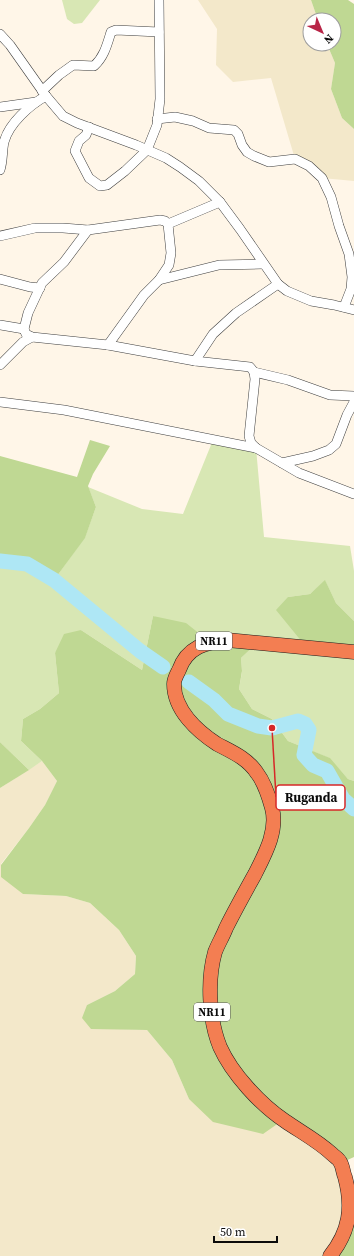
<svg xmlns="http://www.w3.org/2000/svg" width="354" height="1256" font-family="'Source Serif 4',serif">
<rect width="100%" height="100%" fill="#fff6e8"/>
<g fill="#f3e8ca">
<path d="M 198,0 L 311,0 L 318,20 L 310,20 L 310,44 L 327,44 L 335,63 L 331,89 L 342,118 L 354,129 L 354,181 L 322,178 L 295,159 L 271,78 L 233,82 L 216,65 L 217,29 Z"/>
<path d="M 42,761 L 57,781 L 45,805 L 29,828 L 1,864 L 23,894 L 66,896 L 90,903 L 119,930 L 136,956 L 135,974 L 115,991 L 87,1005 L 91,1028 L 147,1030 L 172,1060 L 189,1099 L 283,1120 L 341,1163 L 350,1203 L 330,1256 L 0,1256 L 0,788 Z"/>
</g>
<g fill="#d8e7b4">
<path d="M 62,0 L 100,0 L 82,23 L 74,24 L 67,19 Z"/>
<path d="M 213,440 L 256,448 L 264,537 L 350,546 L 354,571 L 354,621 L 336,603 L 325,581 L 310,594 L 288,597 L 354,652 L 354,781 L 348,779 L 329,758 L 288,741 L 272,719 L 252,709 L 239,689 L 242,672 L 241,658 L 257,643 L 210,642 L 153,616 L 142,670 L 81,630 L 55,653 L 59,693 L 40,709 L 23,719 L 21,741 L 42,761 L 29,770 L 0,742 L 0,561 L 27,564 L 54,580 L 85,537 L 96,507 L 88,487 L 142,509 L 183,514 Z"/>
</g>
<g fill="#bfd893">
<path d="M 311,0 L 348,0 L 354,4 L 354,129 L 342,118 L 331,89 L 335,63 L 327,44 L 334,44 L 334,20 L 318,20 Z"/>
<path d="M 90,440 L 110,446 L 93,474 L 88,486 L 96,507 L 85,538 L 54,580 L 27,564 L 0,561 L 0,456 L 77,477 Z"/>
<path d="M 325,580 L 336,603 L 354,621 L 354,652 L 307,648 L 276,610 L 288,597 L 310,594 Z"/>
<path d="M 153,616 L 186,623 L 210,642 L 257,643 L 241,658 L 242,671 L 239,689 L 252,709 L 272,719 L 288,741 L 330,758 L 348,779 L 354,781 L 354,1157 L 341,1163 L 283,1120 L 263,1134 L 213,1122 L 189,1099 L 172,1060 L 147,1030 L 91,1029 L 82,1018 L 87,1005 L 115,991 L 135,974 L 136,956 L 119,930 L 90,903 L 66,896 L 23,894 L 1,877 L 1,865 L 29,828 L 45,805 L 57,781 L 42,761 L 21,741 L 23,719 L 40,709 L 59,693 L 55,653 L 64,634 L 81,630 L 142,670 Z"/>
<path d="M 0,742 L 29,770 L 0,788 Z"/>
<path d="M 354,1216 L 354,1256 L 330,1256 Z"/>
</g>
<g fill="none" stroke-linecap="round" stroke-linejoin="round">
<g stroke="#aee7f5" stroke-width="15">
<path d="M 0,561 L 27,564 L 54,580 L 140,651 L 163,667"/>
<path d="M 189,682 L 214,700 L 228,714 L 258,726 L 272,728 L 298,721 L 305,724 L 309,730 L 304,755 L 313,765 L 327,771 L 343,799 L 354,809"/>
</g>
<defs>
<g id="minor">
<path d="M 0,34 L 10,45 L 46,96 L 63,116 L 77,123 L 136,145 L 166,158 L 180,167 L 199,181 L 220,202 L 240,229 L 278,284 L 287,291 L 311,301 L 334,305 L 354,310"/>
<path d="M 42,91 L 59,75 L 73,65 L 94,66 C 104,57 107,45 111,32 L 116,30 L 159,32"/>
<path d="M 0,107 L 36,102"/>
<path d="M 157,119 L 175,117 L 193,121 L 209,128 L 234,130 L 238,134 L 242,145 L 247,152 L 254,156 L 269,162 L 295,159 L 309,166 L 322,178 L 331,197 L 339,226 L 349,254 L 352,277 L 351,289 L 344,307"/>
<path d="M 89,127 L 86,135 L 79,141 L 75,151 L 89,178 L 100,186 L 107,185 L 125,171 L 147,150 L 157,125 L 160,99 L 159,0"/>
<path d="M 0,170 C 3,161 2,151 4,142 C 9,123 30,105 46,96"/>
<path d="M 88,230 L 64,262 L 42,283 L 28,313 L 24,329 L 26,334 L 32,337 L 108,345 L 195,361 L 250,367 L 254,372 L 255,379 L 249,436 L 251,443 L 256,448 L 299,473 L 354,494"/>
<path d="M 0,236 L 35,228 L 63,228 L 88,230 L 160,220 L 165,221 L 168,224"/>
<path d="M 0,279 L 30,287 L 40,288"/>
<path d="M 159,280 L 219,265 L 263,264"/>
<path d="M 0,325 L 24,329"/>
<path d="M 108,345 L 144,295 L 159,280 L 169,265 L 171,253 L 168,224 L 220,202"/>
<path d="M 195,361 L 213,334 L 236,313 L 278,284"/>
<path d="M 0,365 L 23,342 L 32,337"/>
<path d="M 254,372 L 288,380 L 330,395 L 354,396"/>
<path d="M 0,402 L 64,410 L 256,448"/>
<path d="M 282,463 L 313,456 L 329,450 L 336,444 L 347,415 L 354,402"/>
</g>
<path id="highway" d="M 330,1256 C 350,1231 353,1207 345,1177 C 343,1173 343,1166 340,1162 C 339,1159 335,1157 332,1154 C 318,1141 301,1132 285,1121 C 261,1105 232,1074 220,1047 C 209,1020 207,980 215,952 C 218,944 223,936 226,928 C 235,910 245,892 255,874 C 265,854 278,831 272,808 C 269,797 264,782 257,773 C 247,758 232,752 217,744 C 197,731 174,710 174,684 C 174,679 177,674 179,670 C 187,647 206,642 227,640 L 354,652"/>
</defs>
<use href="#minor" stroke="#3e3e3e" stroke-width="10"/>
<use href="#highway" stroke="#1c1c1c" stroke-width="15"/>
<use href="#minor" stroke="#fff" stroke-width="9"/>
<use href="#highway" stroke="#f37e52" stroke-width="14"/>
</g>
<g text-anchor="middle" stroke-width="4" stroke-linejoin="round" paint-order="stroke">
<g fill="#fff" stroke="#545454" stroke-width="1">
<rect x="196" y="632" width="36" height="18" rx="3"/>
<rect x="194" y="1003" width="36" height="18" rx="3"/>
</g>
<g font-size="11" font-weight="bold" fill="#0b0b0b">
<text x="214" y="645">NR11</text>
<text x="212" y="1016">NR11</text>
</g>
</g>
<path fill="none" stroke="#d62828" stroke-width="1.5" d="M272 728L276 797"/>
<circle fill="#d62828" stroke="#fff" stroke-width="1.5" cx="272" cy="728" r="4"/>
<rect fill="#fff" stroke="#d62828" stroke-width="1.5" x="276" y="785" width="69" height="25" rx="4"/>
<g font-size="13" text-anchor="middle" font-weight="bold" fill="#0b0b0b">
<text x="311" y="802">Ruganda</text>
</g>
<g transform="translate(322 32) rotate(136)"><circle r="19" fill="#ffffff" stroke="#9d9d9d"/>
<path d="M0-3L7 15L0 10L-7 15Z" fill="#b82547"/>
<text y="-6" font-size="11" font-weight="bold" text-anchor="middle" fill="#0b0b0b">N</text>
</g>
<path d="M214 1236v6h63v-6" fill="none" stroke="#0b0b0b" stroke-width="2"/>
<text x="220" y="1236" font-size="12" fill="#0b0b0b" stroke="#ffffff" stroke-width="3" paint-order="stroke">50 m</text>
</svg>
